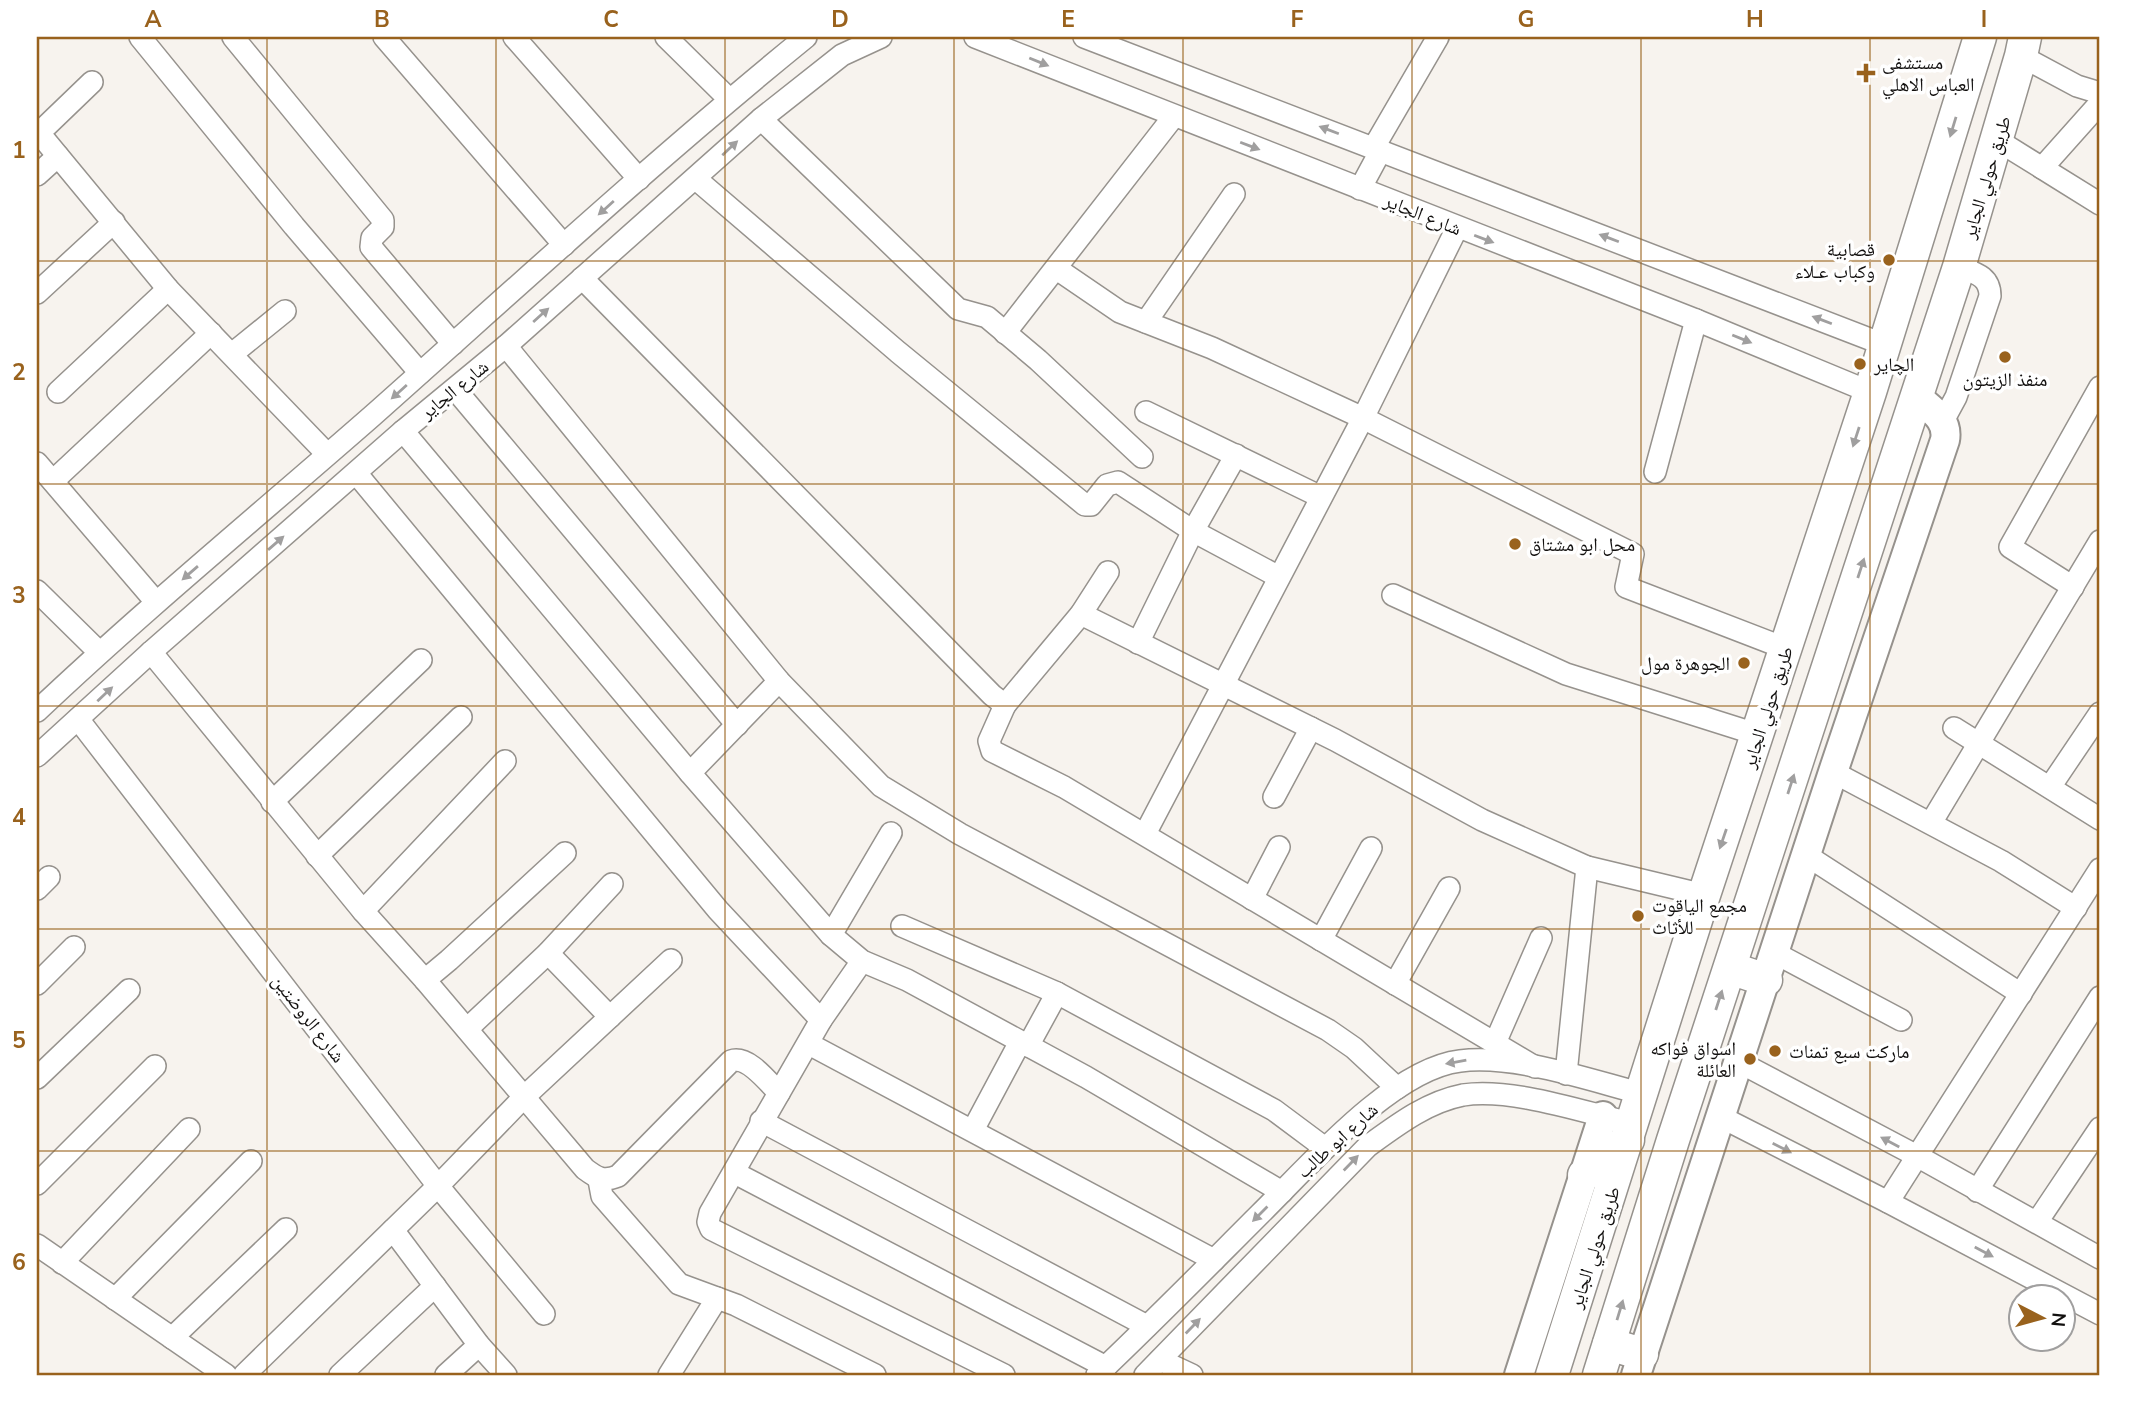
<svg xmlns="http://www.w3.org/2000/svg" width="2137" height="1412" font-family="'Nunito Sans','Noto Naskh Arabic',sans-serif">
<rect width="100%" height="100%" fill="#f7f3ee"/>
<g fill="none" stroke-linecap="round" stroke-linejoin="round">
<defs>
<g id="minor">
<path d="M 140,37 L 294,226 L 420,373"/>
<path d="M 233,37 L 383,220 L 383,227 L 372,238 L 371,247 L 453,344"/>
<path d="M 384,37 L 564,245"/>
<path d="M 514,37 L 639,179"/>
<path d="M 666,37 L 729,99"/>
<path d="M 975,37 L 1696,320 L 1870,392"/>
<path d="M 1084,37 L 1885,345"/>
<path d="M 2021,56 L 2077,86 L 2100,93"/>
<path d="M 92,82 L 39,133 L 168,289 L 327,454"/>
<path d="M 761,119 L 958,309 L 987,317 L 1038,360 L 1142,457"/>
<path d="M 1997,140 L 2100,204"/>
<path d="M 1374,147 L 1438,37"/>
<path d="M 2042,168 L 2100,103"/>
<path d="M 37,175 L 58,156"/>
<path d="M 696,179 L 898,352 L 1085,505 L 1091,505 L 1107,485 L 1118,482 L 1193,531 L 1279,577"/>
<path d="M 1360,189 L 1381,150"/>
<path d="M 1057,269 L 1120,312 L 1212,348 L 1363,418 L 1633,554 L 1626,587 L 1787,649"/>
<path d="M 582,278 L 992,695 L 1005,705 L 989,741 L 992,751 L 1064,787 L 1535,1067"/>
<path d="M 37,293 L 114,222"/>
<path d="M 1146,322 L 1234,194"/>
<path d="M 1005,333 L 1174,116"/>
<path d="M 506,346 L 779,681 L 881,786 L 960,834 L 1328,1030 L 1354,1048 L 1397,1088"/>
<path d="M 232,354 L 285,311"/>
<path d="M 455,389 L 737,725"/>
<path d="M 58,392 L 168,289"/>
<path d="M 1146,412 L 1321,497"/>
<path d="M 1943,421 L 1956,397 L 1990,296 C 1990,276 1975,273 1959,267"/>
<path d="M 403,431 L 690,773 L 831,935 L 862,961 L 907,980 L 1086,1077 L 1282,1192"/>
<path d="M 37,463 L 156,602"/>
<path d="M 1655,472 L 1696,320"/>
<path d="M 356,473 L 718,910 L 821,1020 L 710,1213 L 708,1222 L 711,1229 L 1004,1375"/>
<path d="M 53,481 L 211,333"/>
<path d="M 2073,587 L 2010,547 L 2100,387"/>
<path d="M 37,591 L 99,652"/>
<path d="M 1393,595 L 1566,674 L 1759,735"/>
<path d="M 1081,614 L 1335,740 L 1482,820 L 1587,867 L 1704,895"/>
<path d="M 1138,643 L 1193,531 L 1236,455"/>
<path d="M 151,652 L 363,911 L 425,980 L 585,1169 C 597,1178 603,1182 618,1176 L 731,1061 C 748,1055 768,1082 779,1093"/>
<path d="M 1005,705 L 1081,614 L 1108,572"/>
<path d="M 37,711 C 145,609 259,515 371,417 C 515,289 657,158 806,37"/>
<path d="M 78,719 L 438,1186 L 544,1314"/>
<path d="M 1954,728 L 2100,819"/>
<path d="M 37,756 L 151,652 L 403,431 L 506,346 L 761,119 L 842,55 L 881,37"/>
<path d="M 1833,772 L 2001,861 L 2076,908"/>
<path d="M 690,773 L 779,681"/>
<path d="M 2050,787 L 2100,713"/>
<path d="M 1274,797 L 1311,728"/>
<path d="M 272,802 L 421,660"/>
<path d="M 1931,823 L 2100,541"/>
<path d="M 1145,834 L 1363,418 L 1457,228"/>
<path d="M 1806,855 L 2021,994"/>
<path d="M 317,856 L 461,717"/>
<path d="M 37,889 L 49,877"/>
<path d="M 1252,899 L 1279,847"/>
<path d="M 363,911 L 505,761"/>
<path d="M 902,926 L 1057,993 L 1274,1110 L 1325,1148"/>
<path d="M 831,935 L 891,833"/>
<path d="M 1321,940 L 1371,848"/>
<path d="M 548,953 L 610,1017"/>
<path d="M 1775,953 L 1901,1020"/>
<path d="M 425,980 L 449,960 L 565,853"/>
<path d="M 37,984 L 74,947"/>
<path d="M 1395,984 L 1449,888"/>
<path d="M 821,1020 L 862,961"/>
<path d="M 467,1029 L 548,953 L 612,884"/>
<path d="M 1495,1043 L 1541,938"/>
<path d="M 809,1044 L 1214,1260"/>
<path d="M 1028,1046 L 1057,993"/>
<path d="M 1739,1062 L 1917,1156 L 2100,1258"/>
<path d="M 1566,1074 L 1587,867"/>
<path d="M 37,1078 L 129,990"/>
<path d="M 1721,1117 L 1888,1202 L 2100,1314"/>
<path d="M 761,1121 L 1147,1326"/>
<path d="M 973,1130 L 1020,1042"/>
<path d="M 735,1173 L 1106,1367"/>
<path d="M 599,1180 L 602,1196 L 679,1284 L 736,1305 L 875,1375"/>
<path d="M 37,1184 L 155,1066"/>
<path d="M 1977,1191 L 2100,997"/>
<path d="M 1888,1202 L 2100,869"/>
<path d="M 2037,1222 L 2100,1128"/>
<path d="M 393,1230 L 479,1345 L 506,1375"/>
<path d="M 37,1245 L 226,1375"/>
<path d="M 62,1263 L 189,1129"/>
<path d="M 115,1299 L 251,1161"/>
<path d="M 172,1338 L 286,1229"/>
<path d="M 1160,1360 L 1192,1375"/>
<path d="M 244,1375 L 438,1186 L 524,1097 L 671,960"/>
<path d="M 340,1375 L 435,1286"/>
<path d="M 446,1375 L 479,1345"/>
<path d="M 669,1375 L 717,1298"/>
<path d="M 1097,1375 C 1153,1322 1206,1268 1260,1214 C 1308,1167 1392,1069 1460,1061 C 1515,1054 1589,1080 1643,1094"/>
<path d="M 1145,1375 L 1368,1146 C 1397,1125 1427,1102 1463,1095 C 1508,1088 1574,1109 1618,1120"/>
</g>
<g id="major">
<path d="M 1519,1375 L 1603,1116"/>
<path d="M 1636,1375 L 1833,772 L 1945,440 C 1949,419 1930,409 1916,396"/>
</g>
<g id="highway">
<path d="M 1730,968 L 1766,980"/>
<path d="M 1584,1175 L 1628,1140"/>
<path d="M 1609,1344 L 1642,1354"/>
<path d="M 1552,1375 L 1704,895 L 1870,392 L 1980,37"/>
<path d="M 1599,1375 L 1673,1140 L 1959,267 L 2021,56 L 2025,37"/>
</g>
</defs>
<use href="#minor" stroke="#96928d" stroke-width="24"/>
<use href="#major" stroke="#96928d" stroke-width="32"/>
<use href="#highway" stroke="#96928d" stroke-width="35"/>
<use href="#minor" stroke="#fff" stroke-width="21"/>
<use href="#major" stroke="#fff" stroke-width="28"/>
<use href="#highway" stroke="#fff" stroke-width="32"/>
</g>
<defs><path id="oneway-solid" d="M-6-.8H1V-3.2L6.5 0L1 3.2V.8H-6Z" transform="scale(1.75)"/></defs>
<g fill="#a09f9f">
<use href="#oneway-solid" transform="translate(1039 62) rotate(22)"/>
<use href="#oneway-solid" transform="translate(1953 127) rotate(107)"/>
<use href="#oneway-solid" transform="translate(1329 130) rotate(-159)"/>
<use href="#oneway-solid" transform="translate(1250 146) rotate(21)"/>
<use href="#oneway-solid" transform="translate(730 148) rotate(-43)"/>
<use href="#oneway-solid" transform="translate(606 208) rotate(138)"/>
<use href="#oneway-solid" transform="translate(1609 238) rotate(-159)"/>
<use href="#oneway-solid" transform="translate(1484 239) rotate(21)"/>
<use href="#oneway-solid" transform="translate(541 315) rotate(-42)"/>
<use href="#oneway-solid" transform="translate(1822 320) rotate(-159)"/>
<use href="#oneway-solid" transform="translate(1742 339) rotate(22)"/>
<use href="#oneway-solid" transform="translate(399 392) rotate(138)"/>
<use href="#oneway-solid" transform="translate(1856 437) rotate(108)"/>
<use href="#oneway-solid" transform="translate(276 543) rotate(-41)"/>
<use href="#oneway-solid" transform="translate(1861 568) rotate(-72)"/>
<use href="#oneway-solid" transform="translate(190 573) rotate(139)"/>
<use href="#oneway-solid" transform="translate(105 694) rotate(-43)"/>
<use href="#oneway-solid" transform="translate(1791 784) rotate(-72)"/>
<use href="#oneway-solid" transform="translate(1723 839) rotate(109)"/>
<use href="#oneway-solid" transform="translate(1719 1000) rotate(-72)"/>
<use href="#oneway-solid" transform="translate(1456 1062) rotate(170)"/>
<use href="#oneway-solid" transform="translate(1890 1142) rotate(-152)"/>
<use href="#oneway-solid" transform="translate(1782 1148) rotate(27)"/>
<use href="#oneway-solid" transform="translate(1351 1163) rotate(-46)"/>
<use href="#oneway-solid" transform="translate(1260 1214) rotate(135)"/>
<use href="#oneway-solid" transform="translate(1984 1252) rotate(28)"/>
<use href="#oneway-solid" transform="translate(1620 1310) rotate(-73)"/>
<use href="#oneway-solid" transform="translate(1193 1326) rotate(-46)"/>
</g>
<path fill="none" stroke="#99621d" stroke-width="2" stroke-opacity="0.55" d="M 267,37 L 267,1375M 496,37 L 496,1375M 725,37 L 725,1375M 954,37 L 954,1375M 1183,37 L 1183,1375M 1412,37 L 1412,1375M 1641,37 L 1641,1375M 1870,37 L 1870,1375M 37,261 L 2100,261M 37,484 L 2100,484M 37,706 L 2100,706M 37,929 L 2100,929M 37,1151 L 2100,1151"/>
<g fill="#99621d" stroke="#fff" stroke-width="2.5">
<path d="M1862.5 62.5h7v7h7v7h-7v7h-7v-7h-7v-7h7z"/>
<circle cx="1889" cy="260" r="7"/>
<circle cx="2005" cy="357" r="7"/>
<circle cx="1860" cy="364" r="7"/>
<circle cx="1515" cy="544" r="7"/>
<circle cx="1744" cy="663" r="7"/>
<circle cx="1638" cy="916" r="7"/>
<circle cx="1775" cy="1051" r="7"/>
<circle cx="1750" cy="1059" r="7"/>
</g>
<g text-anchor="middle" stroke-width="7" stroke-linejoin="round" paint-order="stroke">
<g font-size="19" fill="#12100f" stroke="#fff" text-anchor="start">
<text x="1882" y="69">مستشفى<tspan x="1882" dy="22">العباس الاهلي</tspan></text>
<text x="1875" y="256" text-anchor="end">قصابية<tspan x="1875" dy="22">وكباب عـلاء</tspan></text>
<text x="1874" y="371">الچاير</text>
<text x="2005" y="386" text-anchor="middle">منفذ الزيتون</text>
<text x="1529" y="551">محل ابو مشتاق</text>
<text x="1730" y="670" text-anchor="end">الجوهرة مول</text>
<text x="1652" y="912">مجمع الياقوت<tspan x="1652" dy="22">للأثاث</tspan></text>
<text x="1736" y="1055" text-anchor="end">اسواق فواكه<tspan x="1736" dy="22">العائلة</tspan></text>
<text x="1789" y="1058">ماركت سبع تمنات</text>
</g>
<g font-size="19" fill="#12100f" stroke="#fff">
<text transform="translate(1986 177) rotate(-73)" y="7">طريق حولي الجاير</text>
<text transform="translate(1423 214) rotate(22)" y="7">شارع الجاير</text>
<text transform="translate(454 389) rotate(-39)" y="7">شارع الجاير</text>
<text transform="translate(1767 707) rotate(-72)" y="7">طريق حولي الجاير</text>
<text transform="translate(309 1018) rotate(52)" y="7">شارع الروضتين</text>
<text transform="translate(1337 1140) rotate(-42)" y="7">شارع ابو طالب</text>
<text transform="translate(1594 1247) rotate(-72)" y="7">طريق حولي الجاير</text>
</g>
</g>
<rect width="2137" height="1412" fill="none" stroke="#ffffff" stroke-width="77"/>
<g transform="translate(2042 1318) rotate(96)"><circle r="33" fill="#ffffff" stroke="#a09f9f" stroke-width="2"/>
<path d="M0-5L12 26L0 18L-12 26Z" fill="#99621d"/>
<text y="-10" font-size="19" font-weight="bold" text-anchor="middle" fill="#12100f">N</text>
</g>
<rect x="38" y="38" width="2060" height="1336" fill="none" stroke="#99621d" stroke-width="2.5"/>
<g font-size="23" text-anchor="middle" font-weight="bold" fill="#99621d">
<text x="153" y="27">A</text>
<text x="382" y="27">B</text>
<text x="611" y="27">C</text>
<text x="840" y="27">D</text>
<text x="1068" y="27">E</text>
<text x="1297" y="27">F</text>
<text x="1526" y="27">G</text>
<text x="1755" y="27">H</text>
<text x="1984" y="27">I</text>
<text x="19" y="158">1</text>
<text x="19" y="380">2</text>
<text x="19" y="603">3</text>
<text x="19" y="825">4</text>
<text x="19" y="1048">5</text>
<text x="19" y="1270">6</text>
</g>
</svg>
